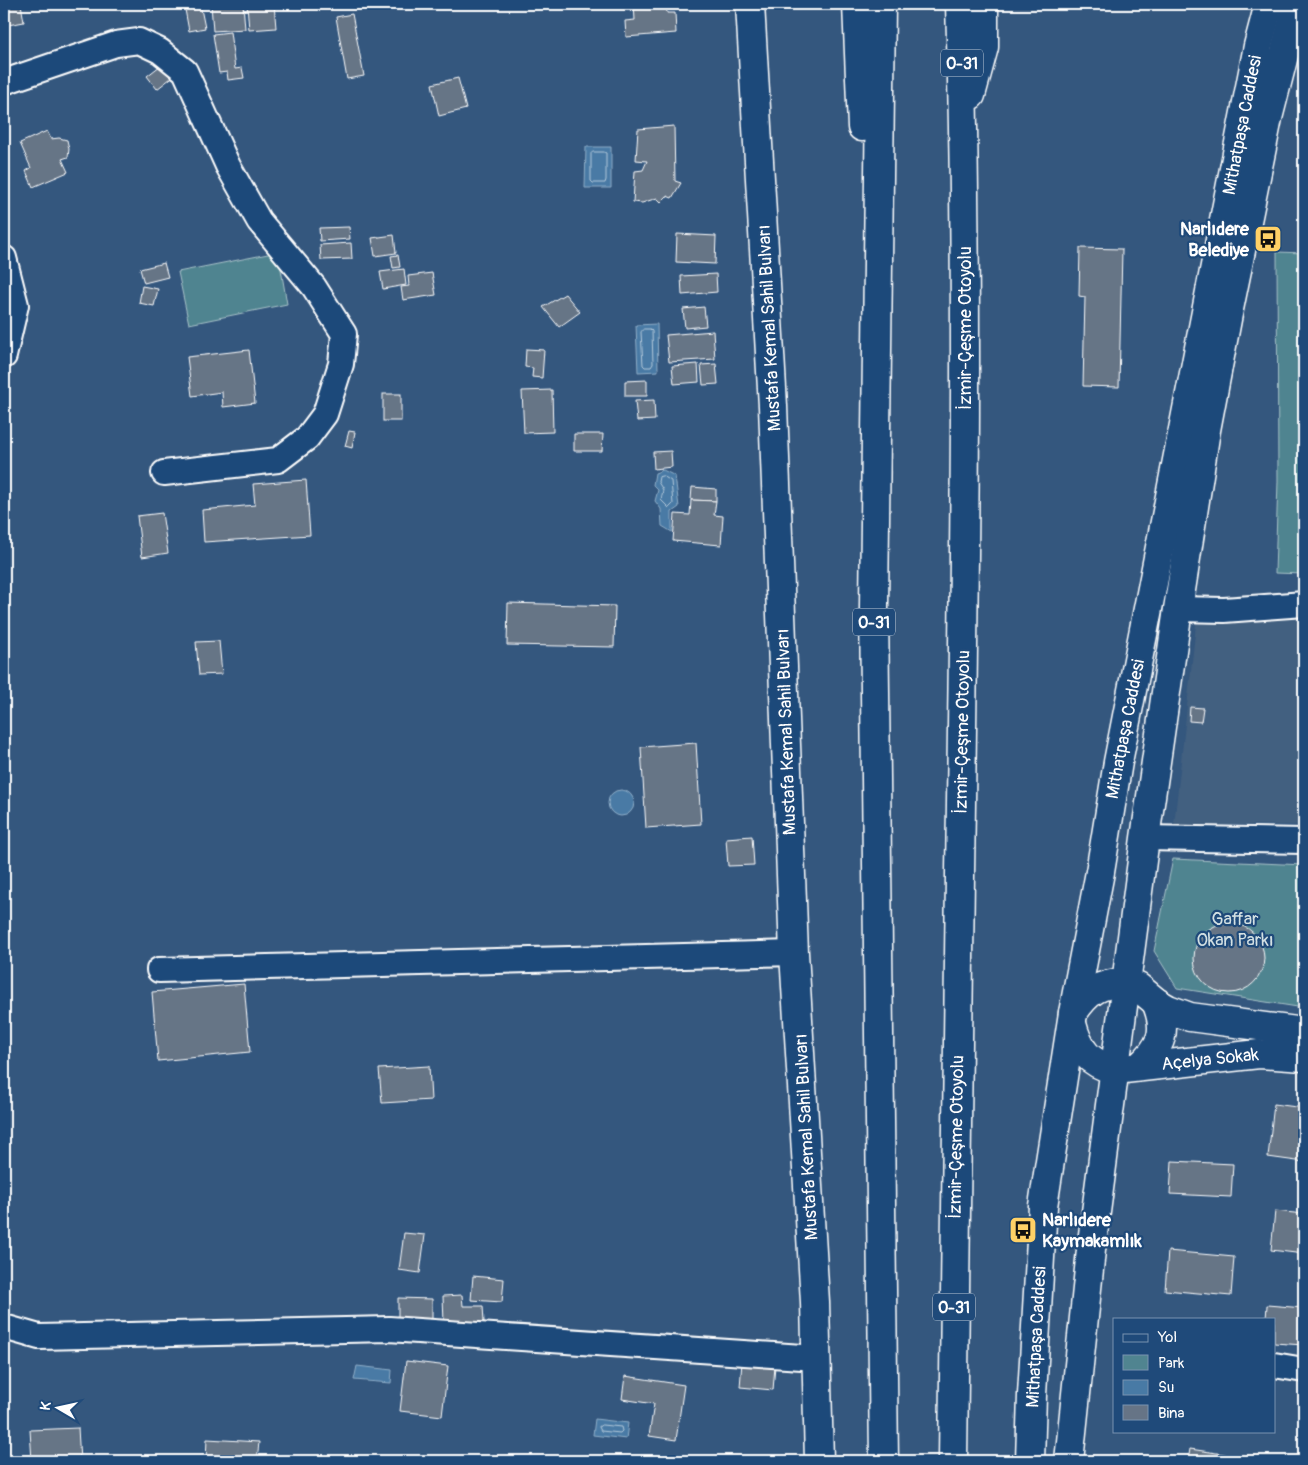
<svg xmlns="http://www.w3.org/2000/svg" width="1308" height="1465" font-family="Pangolin,sans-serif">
<rect width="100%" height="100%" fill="#34577e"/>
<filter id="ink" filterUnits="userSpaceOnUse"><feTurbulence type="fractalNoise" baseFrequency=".02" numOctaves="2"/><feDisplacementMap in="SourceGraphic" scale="10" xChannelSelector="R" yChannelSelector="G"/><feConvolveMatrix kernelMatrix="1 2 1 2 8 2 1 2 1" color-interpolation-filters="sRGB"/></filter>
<g filter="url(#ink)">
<path fill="#436080" d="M 1304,613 L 1304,825 L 1174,825 L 1197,616 Z"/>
<g fill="#508490" stroke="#a8c2c8">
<path d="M 278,252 L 287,304 L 189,324 L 178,272 Z"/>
<path d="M 1277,252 L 1304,253 L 1304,574 L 1275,573 L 1278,481 Z"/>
<path d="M 1173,859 L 1304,865 L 1304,1008 L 1177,988 L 1154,951 Z"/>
</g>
<g fill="#487aa5" stroke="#91afc9">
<path d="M 586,147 L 611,147 L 611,188 L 585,188 Z"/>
<path d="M 657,324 L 658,371 L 638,372 L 636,325 Z"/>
<path d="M 663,470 L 675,476 L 679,507 L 672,512 L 672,532 L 662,526 L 661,509 L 655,501 L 658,490 L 653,485 L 655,473 Z"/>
<circle cx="621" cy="803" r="13"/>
<path d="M 357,1366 L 392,1370 L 391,1383 L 354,1380 Z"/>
<path d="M 595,1419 L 628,1423 L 626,1439 L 593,1435 Z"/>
</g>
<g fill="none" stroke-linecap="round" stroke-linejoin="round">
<g stroke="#b6cadb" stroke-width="1">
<path d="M 593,152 L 604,152 L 606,153 L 606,180 L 605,183 L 593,183 L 591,181 L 591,154 Z"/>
<path d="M 644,329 L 650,329 L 652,331 L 653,364 L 651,367 L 645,367 L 643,365 L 641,332 Z"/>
<path d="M 663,476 L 671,481 L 673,504 L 669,508 L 661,500 L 663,490 L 658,482 L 659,477 Z"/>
<path d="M 602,1425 L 621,1427 L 622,1431 L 620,1433 L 601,1431 L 599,1427 Z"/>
</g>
</g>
<g fill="#667486" stroke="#fff">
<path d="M 5,4 L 21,4 L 24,22 L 8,25 Z"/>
<path d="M 184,4 L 200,4 L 205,28 L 189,31 Z"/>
<path d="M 211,4 L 243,4 L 245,29 L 213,31 Z"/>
<path d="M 247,4 L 274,4 L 276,28 L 249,30 Z"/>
<path d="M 634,4 L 666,4 L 667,13 L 675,13 L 676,33 L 626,37 L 625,21 L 635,20 Z"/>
<path d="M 352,14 L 364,76 L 347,79 L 336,17 Z"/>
<path d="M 230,32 L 235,69 L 242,68 L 244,78 L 228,80 L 227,72 L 219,73 L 213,34 Z"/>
<path d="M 165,62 L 175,75 L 157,89 L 147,76 Z"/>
<path d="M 458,78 L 466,109 L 439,116 L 432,84 Z"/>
<path d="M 674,126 L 675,181 L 681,183 L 672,198 L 667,196 L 661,202 L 657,198 L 642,203 L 633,202 L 635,171 L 643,170 L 647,161 L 636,160 L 638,129 Z"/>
<path d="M 47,131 L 51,139 L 59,138 L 67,140 L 69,149 L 68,157 L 62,159 L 68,172 L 33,187 L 26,171 L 31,168 L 20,143 Z"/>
<path d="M 1304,173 L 1304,202 L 1301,189 Z"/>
<path d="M 349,227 L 350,239 L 320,241 L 319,228 Z"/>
<path d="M 677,234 L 716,236 L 715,264 L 676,262 Z"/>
<path d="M 394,235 L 396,253 L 375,256 L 372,238 Z"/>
<path d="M 351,243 L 352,259 L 321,260 L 320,245 Z"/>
<path d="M 1080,248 L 1122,249 L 1119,387 L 1083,386 L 1085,297 L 1079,296 Z"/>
<path d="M 398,255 L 400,267 L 393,268 L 391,256 Z"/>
<path d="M 164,263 L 168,277 L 144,283 L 140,269 Z"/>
<path d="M 404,269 L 406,285 L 383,289 L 380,272 Z"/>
<path d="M 432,273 L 436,295 L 403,300 L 401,287 L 409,286 L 408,276 Z"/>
<path d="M 716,274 L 717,292 L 682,295 L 681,276 Z"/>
<path d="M 142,286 L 158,289 L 154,306 L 139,303 Z"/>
<path d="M 565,294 L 580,312 L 559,327 L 543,307 Z"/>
<path d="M 704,307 L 706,326 L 685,328 L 683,309 Z"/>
<path d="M 713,331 L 715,359 L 669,362 L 666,335 Z"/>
<path d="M 526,349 L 544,350 L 542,378 L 532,377 L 533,368 L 525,367 Z"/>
<path d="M 249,350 L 255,403 L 223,407 L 222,392 L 192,396 L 187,357 Z"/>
<path d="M 698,364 L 699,382 L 674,384 L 672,366 Z"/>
<path d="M 716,364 L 718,384 L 703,385 L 701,365 Z"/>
<path d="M 647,380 L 647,396 L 625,396 L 625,381 Z"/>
<path d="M 552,390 L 553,432 L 524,433 L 522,391 Z"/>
<rect x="383" y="394" width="18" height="27"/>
<path d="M 654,400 L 655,420 L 637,421 L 635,401 Z"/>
<path d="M 349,431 L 355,432 L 352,448 L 345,446 Z"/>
<path d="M 574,434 L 603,434 L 602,451 L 574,451 Z"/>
<path d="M 671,451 L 672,467 L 654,469 L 653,452 Z"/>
<path d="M 306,480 L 310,535 L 204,542 L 202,510 L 255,505 L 253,484 Z"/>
<path d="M 692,487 L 716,489 L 716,501 L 691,500 Z"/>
<path d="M 691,500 L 716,501 L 714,515 L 723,516 L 721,545 L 673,541 L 675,514 L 690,515 Z"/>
<path d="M 162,513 L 168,553 L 142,557 L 137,516 Z"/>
<path d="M 508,603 L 615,606 L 614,647 L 507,645 Z"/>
<path d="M 219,641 L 222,674 L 199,675 L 196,642 Z"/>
<path d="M 1190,707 L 1203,708 L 1201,722 L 1189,721 Z"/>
<path d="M 696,743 L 701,824 L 646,828 L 641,747 Z"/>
<path d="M 752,836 L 754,865 L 728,866 L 726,838 Z"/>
<circle cx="1229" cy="958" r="35"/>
<path d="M 244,984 L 250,1052 L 158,1061 L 152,992 Z"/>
<path d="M 429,1066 L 431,1100 L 382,1103 L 379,1069 Z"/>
<path d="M 1274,1104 L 1304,1108 L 1304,1162 L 1268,1157 Z"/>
<path d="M 1172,1161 L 1233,1164 L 1231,1197 L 1170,1194 Z"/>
<path d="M 1275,1211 L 1304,1214 L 1304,1254 L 1271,1250 Z"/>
<path d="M 404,1233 L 425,1235 L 420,1273 L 399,1270 Z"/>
<path d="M 1168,1251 L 1234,1257 L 1231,1296 L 1165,1290 Z"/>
<path d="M 473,1276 L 504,1279 L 502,1302 L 471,1300 Z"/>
<path d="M 462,1295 L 463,1306 L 483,1306 L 484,1322 L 444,1323 L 443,1296 Z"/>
<path d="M 398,1298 L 432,1299 L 432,1325 L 398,1325 Z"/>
<path d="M 1267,1305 L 1304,1308 L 1304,1345 L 1274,1343 L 1274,1319 L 1266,1319 Z"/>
<path d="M 406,1361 L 448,1366 L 442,1416 L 400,1411 Z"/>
<path d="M 742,1362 L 775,1366 L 773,1390 L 740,1387 Z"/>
<path d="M 625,1376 L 684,1385 L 676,1440 L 649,1436 L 654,1404 L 622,1399 Z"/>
<path d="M 4,1420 L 7,1420 L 9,1461 L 4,1461 Z"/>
<path d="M 78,1428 L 80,1461 L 32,1461 L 30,1430 Z"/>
<path d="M 207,1439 L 259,1442 L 257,1461 L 206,1461 Z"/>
<path d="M 1190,1449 L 1263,1460 L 1262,1461 L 1188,1461 Z"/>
</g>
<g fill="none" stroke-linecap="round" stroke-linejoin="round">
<defs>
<g id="minor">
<path d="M 4,82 L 116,44 L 139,41 L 160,51 L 185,71 L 228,166 L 259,221 L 314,287 L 344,334 L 341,364 L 325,414 L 307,438 L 278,460 L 164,473"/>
<path d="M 4,258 L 16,305 L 4,356"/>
<path d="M 1178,609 L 1224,610 L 1304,604"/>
<path d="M 1145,838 L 1304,841"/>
<path d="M 159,970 L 794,953"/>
<path d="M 4,1327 L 39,1337 L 389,1329 L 817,1358"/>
<path d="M 1274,1365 L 1304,1370"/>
</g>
<g id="tertiary">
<path d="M 1126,983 L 1138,987 L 1156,1002 L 1168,1009 L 1190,1017 L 1304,1032"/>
<path d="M 1140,1066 C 1162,1046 1168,1031 1156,1002"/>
<path d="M 1115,1070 L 1259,1054 L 1304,1057"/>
</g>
<path id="secondary" d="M 750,4 L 773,406 L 794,953 L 815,1302 L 819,1461"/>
<g id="primary">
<path d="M 1073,1013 C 1087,992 1100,982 1126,983"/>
<path d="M 1072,1024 C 1079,1050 1088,1063 1115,1070"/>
<path d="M 1030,1461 L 1032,1395 L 1043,1206 L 1073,1013 L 1100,872 L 1118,762 L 1258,46 L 1269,4"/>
<path d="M 1069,1461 L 1091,1250 L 1145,838 L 1178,609 L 1206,430 L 1228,314 L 1268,118 L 1297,4"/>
</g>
<g id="motorway">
<path d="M 857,4 L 862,127"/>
<path d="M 881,4 L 874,607 L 884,1461"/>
<path d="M 971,95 L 984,47 L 984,4"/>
<path d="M 953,1461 C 955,1266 957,1071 960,875 C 964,585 969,294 960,4"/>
</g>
</defs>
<use href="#minor" stroke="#fff" stroke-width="28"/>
<use href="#tertiary" stroke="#fff" stroke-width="31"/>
<use href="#secondary" stroke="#fff" stroke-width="31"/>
<use href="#primary" stroke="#fff" stroke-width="31"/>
<use href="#motorway" stroke="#fff" stroke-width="31"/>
<use href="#minor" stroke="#1f4a7a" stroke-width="24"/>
<use href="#tertiary" stroke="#1f4a7a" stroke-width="28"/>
<use href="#secondary" stroke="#1f4a7a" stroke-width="28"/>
<use href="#primary" stroke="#1f4a7a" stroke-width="28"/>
<use href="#motorway" stroke="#1f4a7a" stroke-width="28"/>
</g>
</g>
<defs>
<symbol id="bus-square" viewBox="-11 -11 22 22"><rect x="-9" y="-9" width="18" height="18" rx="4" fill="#ffd166" stroke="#1f4a7a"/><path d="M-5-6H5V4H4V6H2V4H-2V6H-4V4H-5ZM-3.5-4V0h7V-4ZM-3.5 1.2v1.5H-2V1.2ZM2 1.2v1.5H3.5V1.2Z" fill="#111"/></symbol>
</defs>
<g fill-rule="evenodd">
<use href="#bus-square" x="1252" y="223" width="32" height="32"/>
<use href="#bus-square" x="1007" y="1214" width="32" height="32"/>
</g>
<g text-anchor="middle" stroke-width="4.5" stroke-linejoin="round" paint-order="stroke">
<g fill="#1f4a7a" stroke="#bcc9d7" stroke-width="1">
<rect x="941" y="49.5" width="42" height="27" rx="4"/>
<rect x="853" y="608.5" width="42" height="27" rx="4"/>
<rect x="933" y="1293.5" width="42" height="27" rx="4"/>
</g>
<g font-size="16" font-weight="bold" fill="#fff">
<text x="962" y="69">O-31</text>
<text x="874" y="628">O-31</text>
<text x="954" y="1313">O-31</text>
</g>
<g font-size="18" fill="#fff" stroke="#1f4a7a">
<text transform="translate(1242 125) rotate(-79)" y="6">Mithatpaşa Caddesi</text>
<text transform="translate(769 328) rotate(-93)" y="6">Mustafa Kemal Sahil Bulvarı</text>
<text transform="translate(965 328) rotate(-90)" y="6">İzmir-Çeşme Otoyolu</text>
<text transform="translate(1125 729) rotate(-79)" y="6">Mithatpaşa Caddesi</text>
<text transform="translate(786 732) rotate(-92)" y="6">Mustafa Kemal Sahil Bulvarı</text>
<text transform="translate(962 732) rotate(-89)" y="6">İzmir-Çeşme Otoyolu</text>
<text transform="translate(1210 1059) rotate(-6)" y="6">Açelya Sokak</text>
<text transform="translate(806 1137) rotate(-93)" y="6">Mustafa Kemal Sahil Bulvarı</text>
<text transform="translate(956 1137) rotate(-89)" y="6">İzmir-Çeşme Otoyolu</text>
<text transform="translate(1036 1337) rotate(-87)" y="6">Mithatpaşa Caddesi</text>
</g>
<g font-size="18" font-weight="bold" fill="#fff" stroke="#1f4a7a" text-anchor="end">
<text x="1249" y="235">Narlıdere<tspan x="1249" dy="21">Belediye</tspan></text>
<text x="1042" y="1226" text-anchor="start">Narlıdere<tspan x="1042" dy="21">Kaymakamlık</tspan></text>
</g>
<g font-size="18" fill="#d3e0e3" stroke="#1f4a7a">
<text x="1235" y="925">Gaffar<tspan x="1235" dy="21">Okan Parkı</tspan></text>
</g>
</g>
<rect width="1308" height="1465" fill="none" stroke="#1f4a7a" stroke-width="20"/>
<rect x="10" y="10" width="1288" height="1445" fill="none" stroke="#fff" stroke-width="2" filter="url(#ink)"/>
<rect x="1113" y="1318" width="162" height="115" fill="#1f4a7a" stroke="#7992af"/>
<rect x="1123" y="1334" width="25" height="8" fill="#1f4a7a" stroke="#7992af"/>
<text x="1158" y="1342" font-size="15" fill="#ffffff">Yol</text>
<rect x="1123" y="1355" width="25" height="15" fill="#508490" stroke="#7992af"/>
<text x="1158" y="1368" font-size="15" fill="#ffffff">Park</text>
<rect x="1123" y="1380" width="25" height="15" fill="#487aa5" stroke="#7992af"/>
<text x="1158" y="1392" font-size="15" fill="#ffffff">Su</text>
<rect x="1123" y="1405" width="25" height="15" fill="#667486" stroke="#7992af"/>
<text x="1158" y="1418" font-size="15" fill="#ffffff">Bina</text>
<g transform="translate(58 1408) rotate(279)" stroke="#1f4a7a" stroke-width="4" paint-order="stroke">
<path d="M0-4L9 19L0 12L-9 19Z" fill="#ffffff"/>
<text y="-8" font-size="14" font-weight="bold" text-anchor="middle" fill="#ffffff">K</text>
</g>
</svg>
